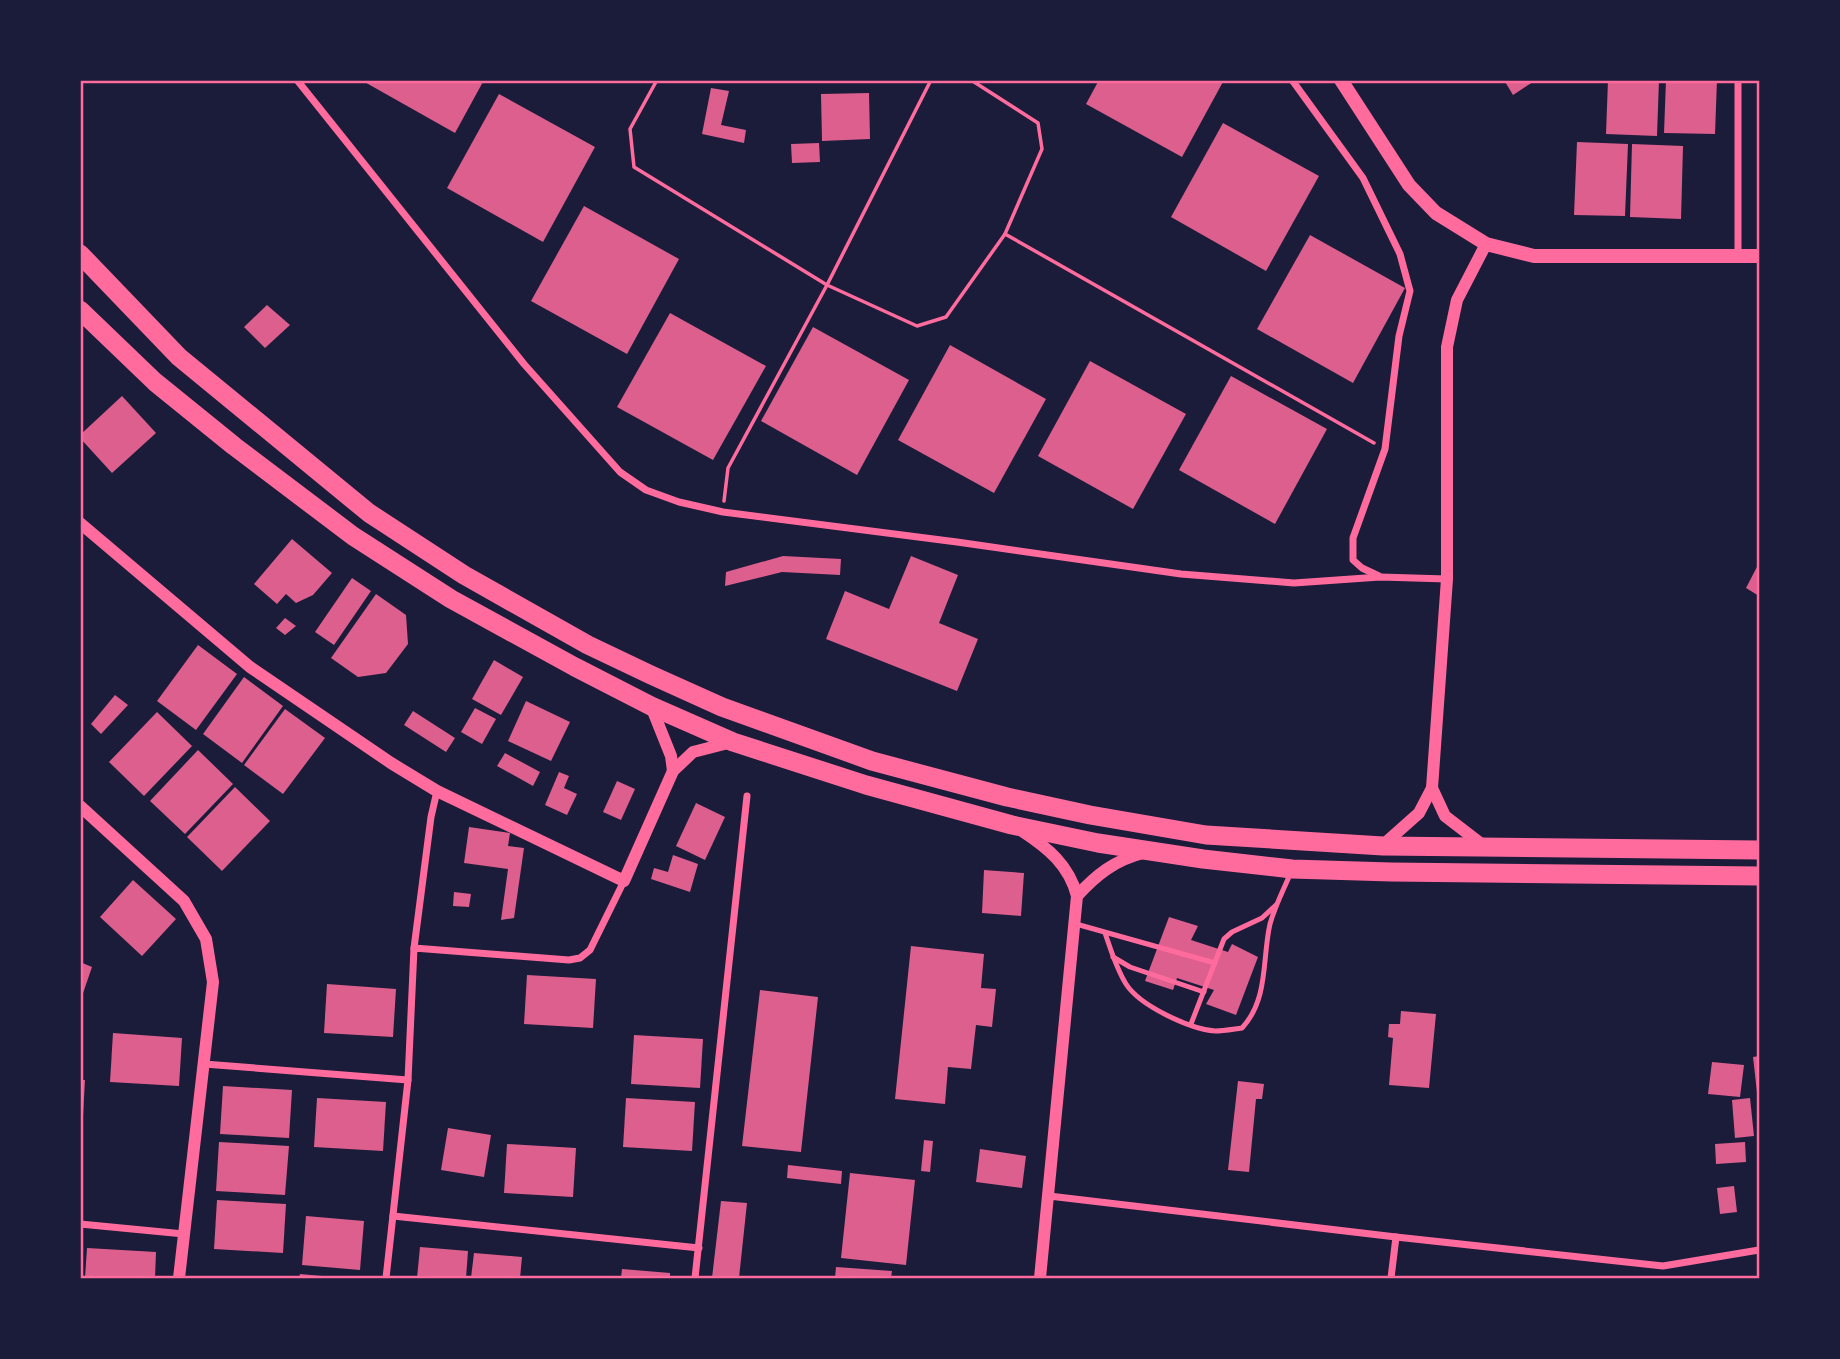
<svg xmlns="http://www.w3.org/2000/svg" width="1840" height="1359" font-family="'DM Sans',sans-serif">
<rect width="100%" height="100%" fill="#1b1b3a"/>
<g fill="#dd5f8e">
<path d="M 361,80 L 484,80 L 455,133 Z"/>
<path d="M 1099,80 L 1224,80 L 1182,157 L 1086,104 Z"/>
<path d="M 1504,80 L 1536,80 L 1513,95 Z"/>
<path d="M 1608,80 L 1659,80 L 1657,136 L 1606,134 Z"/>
<path d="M 1666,80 L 1717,80 L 1715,134 L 1664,133 Z"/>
<path d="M 711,88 L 729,91 L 721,125 L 746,130 L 744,143 L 702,134 Z"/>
<path d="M 869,93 L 870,139 L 822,141 L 821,94 Z"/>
<path d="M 499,94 L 595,147 L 543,242 L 447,188 Z"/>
<path d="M 1223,123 L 1319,176 L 1266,271 L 1171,217 Z"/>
<path d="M 1577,142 L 1628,144 L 1625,216 L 1574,215 Z"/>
<path d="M 819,143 L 820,162 L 792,163 L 791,144 Z"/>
<path d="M 1632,144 L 1683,146 L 1681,219 L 1630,217 Z"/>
<path d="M 584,206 L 679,259 L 627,354 L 531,301 Z"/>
<path d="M 1310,235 L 1405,288 L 1353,383 L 1257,329 Z"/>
<path d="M 267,305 L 290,325 L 265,348 L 244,327 Z"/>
<path d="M 670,313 L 766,366 L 713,460 L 617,407 Z"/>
<path d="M 813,327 L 909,380 L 857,475 L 761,421 Z"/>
<path d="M 950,345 L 1046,399 L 994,493 L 898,440 Z"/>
<path d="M 1090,361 L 1186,414 L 1133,509 L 1038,456 Z"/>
<path d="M 1231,376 L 1327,429 L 1275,524 L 1179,470 Z"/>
<path d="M 122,396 L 156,433 L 112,473 L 80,438 L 80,435 Z"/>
<path d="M 292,539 L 332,573 L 313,595 L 296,603 L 286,594 L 277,604 L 254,584 Z"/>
<path d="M 783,556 L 841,559 L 840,575 L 782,572 L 725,586 L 726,572 Z"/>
<path d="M 911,556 L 958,575 L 939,623 L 978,639 L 957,691 L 826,639 L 845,591 L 889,609 Z"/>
<path d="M 1759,563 L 1759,596 L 1746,588 Z"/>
<path d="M 352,578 L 371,591 L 334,645 L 315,632 Z"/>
<path d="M 376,594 L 406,615 L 408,644 L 386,673 L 358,677 L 331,658 Z"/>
<path d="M 285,618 L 296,626 L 285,635 L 276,628 Z"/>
<path d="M 198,645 L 237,674 L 196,730 L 157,701 Z"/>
<path d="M 494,660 L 523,677 L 501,715 L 472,699 Z"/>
<path d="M 244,677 L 283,706 L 242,763 L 203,734 Z"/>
<path d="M 115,695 L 128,705 L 101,734 L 91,724 Z"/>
<path d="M 526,701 L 570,722 L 551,761 L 508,741 Z"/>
<path d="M 475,708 L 496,719 L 482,744 L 461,732 Z"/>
<path d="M 285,709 L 325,738 L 283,794 L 244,765 Z"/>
<path d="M 413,711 L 455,738 L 446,752 L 404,725 Z"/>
<path d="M 157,712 L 192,746 L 144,796 L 109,762 Z"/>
<path d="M 198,750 L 233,784 L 185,834 L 150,801 Z"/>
<path d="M 505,753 L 540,772 L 533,786 L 497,766 Z"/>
<path d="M 559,772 L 569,776 L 564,788 L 577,794 L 567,815 L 545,805 Z"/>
<path d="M 617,781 L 635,789 L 621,820 L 603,812 Z"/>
<path d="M 235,787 L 270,821 L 222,871 L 187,837 Z"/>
<path d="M 696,803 L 725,817 L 705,860 L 676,846 Z"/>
<path d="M 469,827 L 510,833 L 508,846 L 524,848 L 514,918 L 501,920 L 508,869 L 464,863 Z"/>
<path d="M 673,855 L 698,864 L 690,892 L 651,879 L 654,868 L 668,872 Z"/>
<path d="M 984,870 L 1024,873 L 1021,916 L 982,913 Z"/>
<path d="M 133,880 L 176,919 L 142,956 L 100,917 Z"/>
<path d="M 454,892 L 471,894 L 469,907 L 453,906 Z"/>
<path d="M 1169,917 L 1198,926 L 1191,940 L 1228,952 L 1232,944 L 1258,957 L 1236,1015 L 1206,1004 L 1214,990 L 1177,978 L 1173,990 L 1145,981 Z"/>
<path d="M 911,946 L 984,954 L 981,988 L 996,989 L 992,1027 L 976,1025 L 971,1069 L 948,1067 L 945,1104 L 895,1099 Z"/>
<path d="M 80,962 L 92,967 L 81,999 L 80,999 Z"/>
<path d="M 527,975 L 596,979 L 593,1028 L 524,1024 Z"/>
<path d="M 327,984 L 396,989 L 393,1037 L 324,1033 Z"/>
<path d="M 760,990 L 818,997 L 801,1152 L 742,1146 Z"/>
<path d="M 1401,1011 L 1436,1014 L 1429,1088 L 1389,1085 L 1393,1038 L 1388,1037 L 1389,1024 L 1400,1024 Z"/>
<path d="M 113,1033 L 182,1038 L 179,1086 L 110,1082 Z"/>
<path d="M 634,1035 L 703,1039 L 700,1088 L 631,1084 Z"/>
<path d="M 1759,1056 L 1759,1101 L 1758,1101 L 1753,1057 Z"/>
<path d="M 1712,1062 L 1744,1065 L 1740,1097 L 1708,1094 Z"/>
<path d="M 80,1080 L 85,1080 L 83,1116 L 80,1115 Z"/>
<path d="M 1238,1081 L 1264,1084 L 1262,1099 L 1256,1099 L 1249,1172 L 1228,1170 Z"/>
<path d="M 223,1086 L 292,1090 L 289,1138 L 220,1134 Z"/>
<path d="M 317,1098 L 386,1102 L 383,1151 L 314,1147 Z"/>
<path d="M 626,1098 L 695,1102 L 692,1151 L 623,1147 Z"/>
<path d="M 1750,1098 L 1754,1136 L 1735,1138 L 1732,1100 Z"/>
<path d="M 448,1128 L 491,1135 L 484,1177 L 441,1170 Z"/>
<path d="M 924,1140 L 933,1141 L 930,1172 L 921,1171 Z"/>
<path d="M 219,1142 L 289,1146 L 285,1195 L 216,1191 Z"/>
<path d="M 1745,1142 L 1746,1162 L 1716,1164 L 1715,1144 Z"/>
<path d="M 507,1144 L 576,1148 L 573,1197 L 504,1193 Z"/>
<path d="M 980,1149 L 1026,1156 L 1022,1188 L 976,1182 Z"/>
<path d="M 788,1165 L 842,1171 L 841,1184 L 787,1178 Z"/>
<path d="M 850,1173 L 915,1180 L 906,1265 L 841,1258 Z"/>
<path d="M 1734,1186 L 1737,1212 L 1720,1214 L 1717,1188 Z"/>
<path d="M 217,1200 L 286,1204 L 283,1253 L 214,1249 Z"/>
<path d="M 721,1201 L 747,1203 L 739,1278 L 712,1278 Z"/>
<path d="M 306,1216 L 364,1221 L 360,1270 L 302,1265 Z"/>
<path d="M 420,1247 L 468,1251 L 466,1278 L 417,1278 Z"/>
<path d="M 87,1248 L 156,1252 L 155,1278 L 85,1278 Z"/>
<path d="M 474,1253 L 522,1257 L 520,1278 L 471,1278 Z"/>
<path d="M 836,1267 L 892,1271 L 891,1278 L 835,1278 Z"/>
<path d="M 622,1269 L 670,1273 L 670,1278 L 621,1278 Z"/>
<path d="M 300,1274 L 333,1277 L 333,1278 L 299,1278 Z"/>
</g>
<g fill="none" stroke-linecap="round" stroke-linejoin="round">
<g stroke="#ff6b9d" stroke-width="3.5">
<path d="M 657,80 L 630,129 L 634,167 L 827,285 L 917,326 L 946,317 L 1005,234"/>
<path d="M 971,80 L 1038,123 L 1042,149 L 1005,234 L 1374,443"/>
<path d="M 724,501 L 728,468 L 827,285 L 931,80"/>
</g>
<g stroke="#ff6b9d" stroke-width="5">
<path d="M 1076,924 L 1215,963"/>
<path d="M 1105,933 C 1111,950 1116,968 1126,984 C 1140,1006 1190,1029 1215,1031 C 1224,1031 1234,1029 1242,1028 C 1269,999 1262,958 1270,924 C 1275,906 1284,889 1291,872"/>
<path d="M 1113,957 L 1130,967 L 1204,992"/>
<path d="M 1191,1024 L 1224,939 L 1232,932 L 1262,918 L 1276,905"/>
</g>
<g stroke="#ff6b9d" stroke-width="7">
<path d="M 297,80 L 524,364 L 620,472 L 646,490 L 679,502 L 723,512 L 957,542 L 1181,574 L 1294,583 L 1380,577 L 1447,579"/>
<path d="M 1292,80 L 1363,178 L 1400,254 L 1410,291 L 1399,336 L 1385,449 L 1353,538 L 1353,560 L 1362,568 L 1379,576"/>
<path d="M 1738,256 L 1738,80"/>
<path d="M 414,948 L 431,817 L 437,791"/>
<path d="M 204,1064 L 408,1080"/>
<path d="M 1049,1196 L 1396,1237"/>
<path d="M 393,1216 L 699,1248"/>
<path d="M 80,1224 L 184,1234"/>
<path d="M 386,1278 L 408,1080 L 414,948 L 569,960 L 580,958 L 590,950 L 624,881"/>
<path d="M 695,1278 L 747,796"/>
<path d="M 1391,1278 L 1396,1237 L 1663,1266 L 1759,1250"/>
</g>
<g stroke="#ff6b9d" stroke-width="12">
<path d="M 80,523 L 250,667 L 391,763 L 437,791 L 624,881 L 673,771 L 693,752 L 732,742"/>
<path d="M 651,706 L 671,756 L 673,771"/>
<path d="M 1432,788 L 1445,816 L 1484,846"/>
<path d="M 80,806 L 184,901 L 206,939 L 213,982 L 179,1278"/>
<path d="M 1022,831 C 1048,848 1069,865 1077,896 L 1040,1278"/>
<path d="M 1383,845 L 1419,813 L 1432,788 L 1447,579 L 1447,347 L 1457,300 L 1486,244"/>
<path d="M 1077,896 C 1096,875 1115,860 1143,853"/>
</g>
<path stroke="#ff6b9d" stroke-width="14" d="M 1341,80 L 1409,185 L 1436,213 L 1486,244 L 1534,256 L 1759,256"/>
<g stroke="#ff6b9d" stroke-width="19">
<path d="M 80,254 L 179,357 L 369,513 L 464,575 L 588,645 L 651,675 L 722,707 L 872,761 L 1007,797 L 1090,815 L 1206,835 L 1383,846 L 1759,850"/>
<path d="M 80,310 L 155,382 L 234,446 L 353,536 L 451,599 L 575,667 L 651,706 L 733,742 L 866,785 L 1012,825 L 1098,843 L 1203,859 L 1292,869 L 1391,872 L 1759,876"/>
</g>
</g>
<rect width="1840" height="1359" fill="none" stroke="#1b1b3a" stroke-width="164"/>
<rect x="82" y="82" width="1676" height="1195" fill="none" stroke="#ff6b9d" stroke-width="2.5"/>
</svg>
